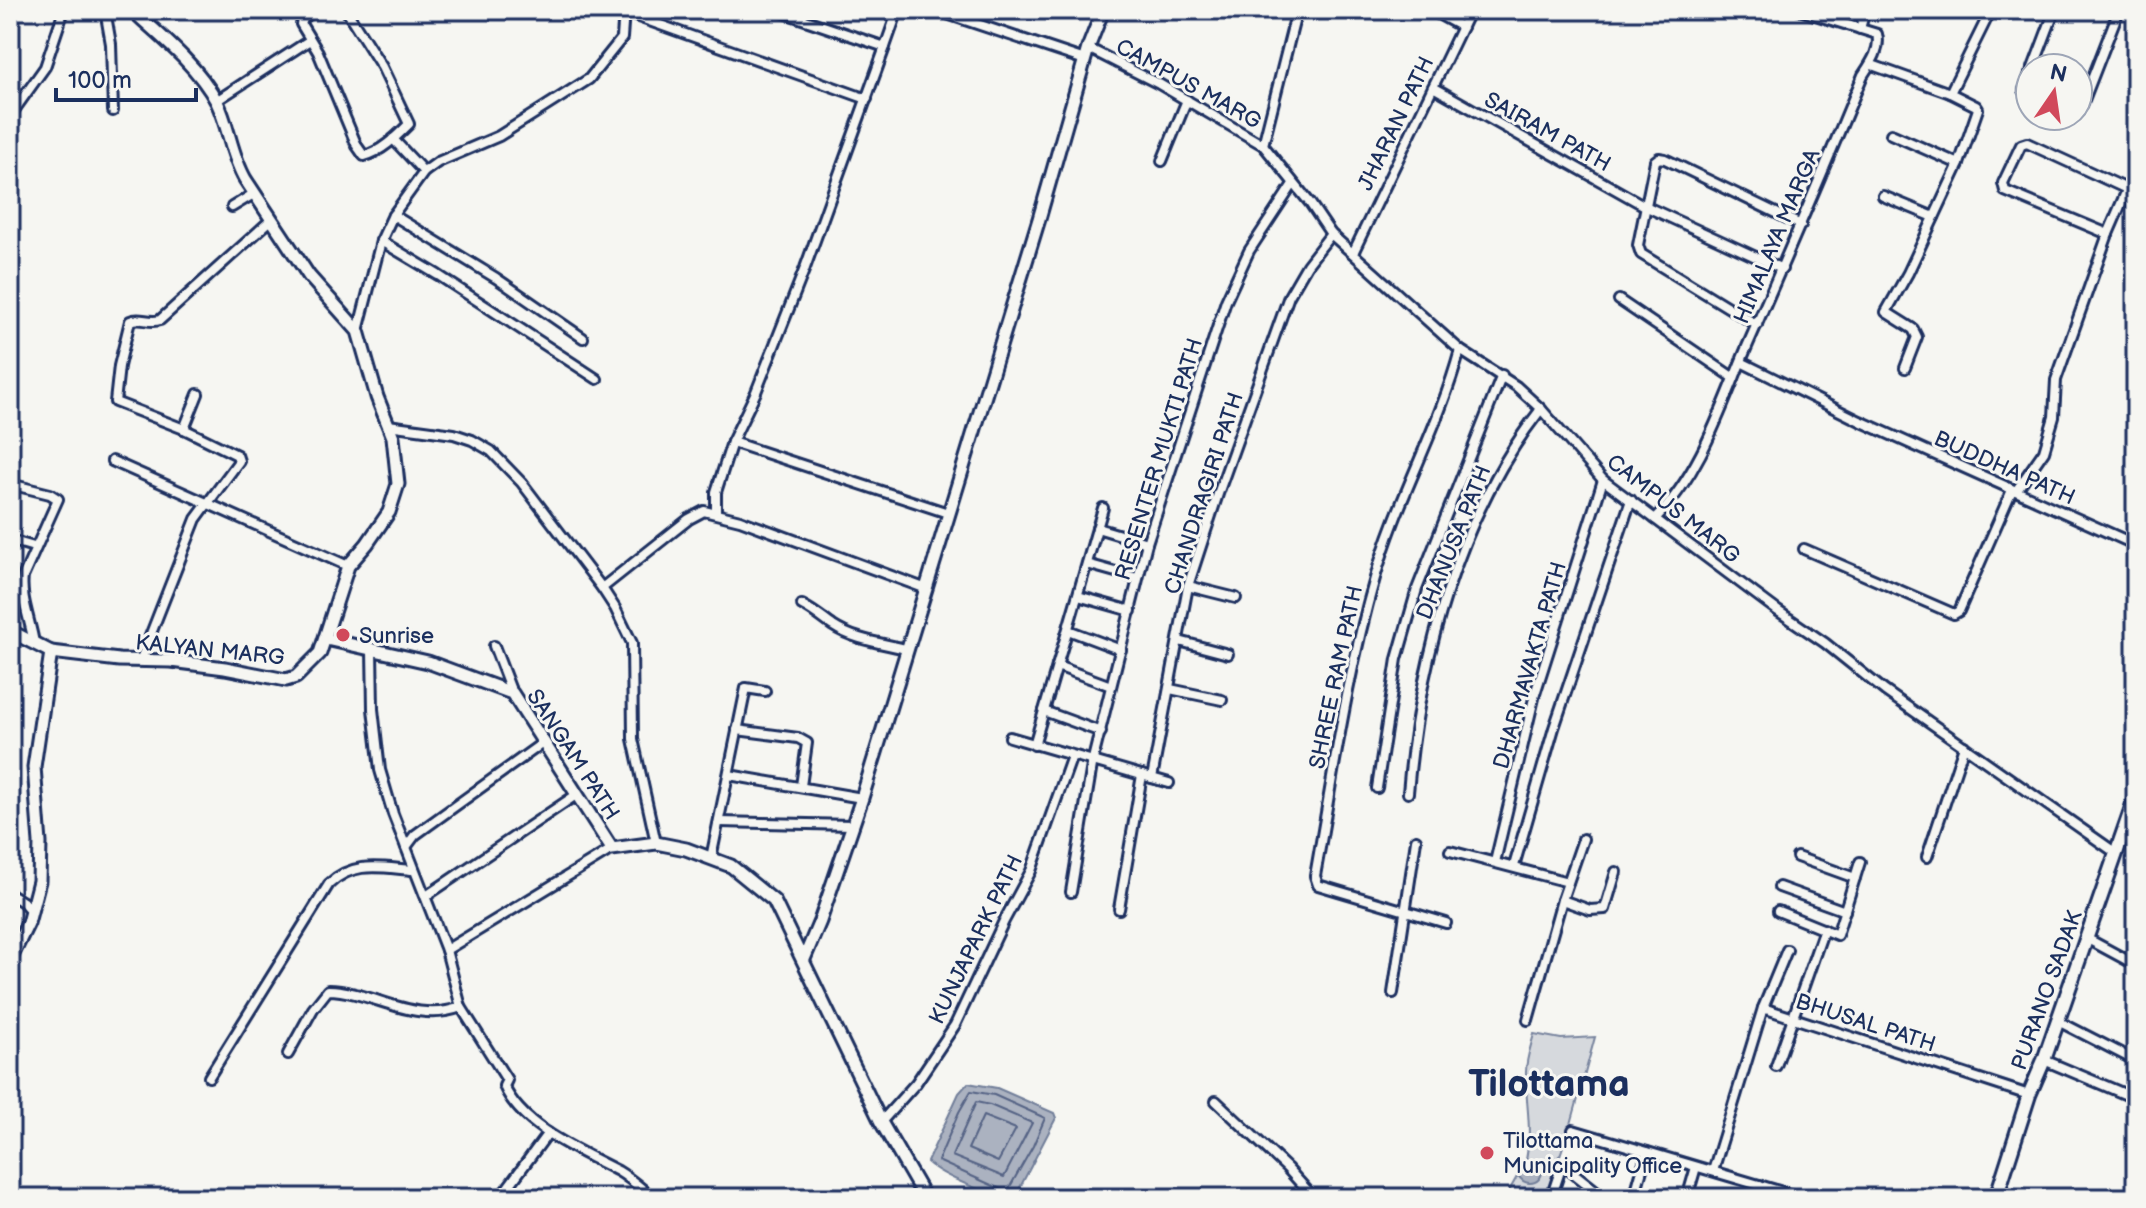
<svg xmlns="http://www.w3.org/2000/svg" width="2146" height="1208" font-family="'Balsamiq Sans',sans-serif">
<rect width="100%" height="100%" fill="#f6f6f2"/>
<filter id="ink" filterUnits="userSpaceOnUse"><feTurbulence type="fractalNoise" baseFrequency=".0125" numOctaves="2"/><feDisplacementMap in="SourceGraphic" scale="16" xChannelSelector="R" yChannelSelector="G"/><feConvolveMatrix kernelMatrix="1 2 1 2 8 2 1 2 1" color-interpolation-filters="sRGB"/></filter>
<g filter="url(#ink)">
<path fill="#d6d9dd" stroke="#78849e" stroke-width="2" d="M 1534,1034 L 1561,1039 L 1595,1037 L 1571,1124 L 1545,1198 L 1505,1198 L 1518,1175 L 1520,1178 L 1541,1169 L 1537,1162 L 1526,1160 C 1533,1126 1525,1104 1526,1072 C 1526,1059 1531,1046 1534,1034 Z"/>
<g fill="#abb2c0" stroke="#717e99" stroke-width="2">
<path d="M 968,1083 L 997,1088 L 1054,1113 L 1056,1118 L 1015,1197 C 995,1199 942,1176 927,1162 L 959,1093 Z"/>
<circle cx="1530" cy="1171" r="12"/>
</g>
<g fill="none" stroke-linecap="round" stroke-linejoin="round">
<g stroke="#556385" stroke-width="2">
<path d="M 971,1091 L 994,1095 L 1045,1118 L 1033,1146 L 1007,1192 L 938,1161 L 959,1112 Z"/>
<path d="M 976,1102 L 990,1105 L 1032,1123 L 1004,1177 L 952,1156 Z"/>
<path d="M 983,1116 L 1016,1129 L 998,1162 L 968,1149 Z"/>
</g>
<defs>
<g id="minor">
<path d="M 105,10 L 111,44 L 113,111"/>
<path d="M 314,10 L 303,19 L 301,24 L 318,52 L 357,146 L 364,156 C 381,152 396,137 409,124 L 382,67 L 346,10"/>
<path d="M 776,10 L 885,47 L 898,10"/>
<path d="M 935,10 L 1085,60"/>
<path d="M 1431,10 L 1462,27"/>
<path d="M 624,12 L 867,99"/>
<path d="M 1860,29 L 1865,10"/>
<path d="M 1088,48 L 1159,84 L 1263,145 L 1310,203 L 1331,234 L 1460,350 L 1516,386 L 1541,409 L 1603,480 L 1778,611 L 1825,643 L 1885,691 L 2116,853"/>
<path d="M 1872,65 L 1950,93"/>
<path d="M 2033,68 L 2055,10"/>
<path d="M 2030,74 L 2024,90 L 2030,92"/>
<path d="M 1433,87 L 1645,206 L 1782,269"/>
<path d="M 216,101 L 310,40"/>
<path d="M 2078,108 L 2082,105 L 2119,10"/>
<path d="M 10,116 L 45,67 L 64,10"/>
<path d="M 1891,134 L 1959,164"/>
<path d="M 393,139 L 424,172"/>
<path d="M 1263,145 L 1297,10"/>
<path d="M 1162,161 L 1187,100"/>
<path d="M 1883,196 L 1934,217"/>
<path d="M 232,207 L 255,193"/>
<path d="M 393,215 L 496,278 L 583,338"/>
<path d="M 2108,234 L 2005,191 L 2003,183 L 2021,145 L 2027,143 L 2127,189"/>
<path d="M 381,241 L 438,275 L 597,379"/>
<path d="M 1353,253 L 1470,10"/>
<path d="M 1619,300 L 1734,378"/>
<path d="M 1757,325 L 1641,254 L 1638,245 L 1655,161 L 1659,158 L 1665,159 L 1801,225"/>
<path d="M 358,331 L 381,241 L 393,215 L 424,172 L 438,162 L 499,136 L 589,79 L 622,38 L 624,10"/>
<path d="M 1741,362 L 1860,421 L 2136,545"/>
<path d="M 1905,368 L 1917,337 L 1913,329 L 1886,312 L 1908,273 L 1959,164 L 1978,109 L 1976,106 L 1950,93 L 1991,10"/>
<path d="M 388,425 L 454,434 L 472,440 L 491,451 L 522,483 L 602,588"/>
<path d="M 184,429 L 115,402 L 119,366 L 130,321 C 140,316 149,324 160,320 L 272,219"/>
<path d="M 732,442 L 948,513"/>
<path d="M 112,461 L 348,566"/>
<path d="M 10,484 L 50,494 L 58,499 L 23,577 C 20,597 31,623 34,643"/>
<path d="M 2016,491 L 2044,451 L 2054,417 L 2056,380 L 2108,234 L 2136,169"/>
<path d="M 716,513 L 716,492 L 732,442 L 756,392 L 805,268 L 885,47"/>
<path d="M 1655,519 C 1701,473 1721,408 1746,349 C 1786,258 1825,167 1863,75 C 1871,63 1881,49 1877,34 L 1799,10"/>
<path d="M 1097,528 L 1147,543"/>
<path d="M 10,540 L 34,547"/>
<path d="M 1804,549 L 1954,614 L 1959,611 L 2012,490"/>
<path d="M 1087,564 L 1137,578"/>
<path d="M 1188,586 L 1236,598"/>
<path d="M 1078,596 L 1131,611"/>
<path d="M 802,605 C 814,611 823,619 833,626 C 854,640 882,643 906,649"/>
<path d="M 1068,630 L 1121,650"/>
<path d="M 1179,641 L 1228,654"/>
<path d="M 494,646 L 512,693"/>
<path d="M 372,650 L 373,709 L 380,770 L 393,814 L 446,950 L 461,1007 L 507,1080 L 504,1086 C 521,1127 582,1152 618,1171 C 630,1178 642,1189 653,1198"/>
<path d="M 141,659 L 196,519 L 239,461 L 237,455 L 184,429 L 198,394"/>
<path d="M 1057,666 L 1111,686"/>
<path d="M 1170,689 L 1222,700"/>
<path d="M 1044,711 L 1101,732"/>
<path d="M 737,730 L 798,738 L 807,743 L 801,786"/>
<path d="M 1010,737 L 1169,783"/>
<path d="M 1034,745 L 1103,508"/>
<path d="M 729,775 L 862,798"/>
<path d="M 1152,778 L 1188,586 L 1218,494 L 1289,296 L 1307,265 L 1331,234"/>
<path d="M 1377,788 L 1397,659 L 1417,589 L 1502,375"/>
<path d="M 1408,793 C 1419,661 1458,515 1541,409"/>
<path d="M 720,822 L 852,825"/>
<path d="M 656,843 L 633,739 L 632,643 L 615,608 L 602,588 L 689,519 L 704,511 L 740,520 L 924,588"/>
<path d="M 406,847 L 415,835 L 544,742"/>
<path d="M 1450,851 L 1568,882"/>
<path d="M 1797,857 L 1855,878"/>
<path d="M 1927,857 L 1964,746"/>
<path d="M 711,858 L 746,688 L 765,691"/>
<path d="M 1495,862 L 1535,694 L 1603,480"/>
<path d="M 1514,866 L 1554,728 L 1631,500"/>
<path d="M 1779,887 L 1845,911"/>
<path d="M 1071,892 L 1093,759 L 1147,543 L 1226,301 L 1249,251 L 1293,184"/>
<path d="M 10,894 L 23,902 L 31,911"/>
<path d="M 426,896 L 576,795"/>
<path d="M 1562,900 L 1590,910 L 1605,909 L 1616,872"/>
<path d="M 1119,909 L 1142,775"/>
<path d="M 1778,911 L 1837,935 L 1860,862"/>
<path d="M 1446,923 L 1318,885 L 1315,876 C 1333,776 1347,675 1375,578 C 1397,499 1439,428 1460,350"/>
<path d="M 2086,938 L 2136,965"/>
<path d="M 446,950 L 612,849"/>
<path d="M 1393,993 L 1416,840"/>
<path d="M 1763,1008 L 1787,950"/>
<path d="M 1528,1020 L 1562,900 L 1583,839"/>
<path d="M 2058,1021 L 2136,1061"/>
<path d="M 288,1054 L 313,1009 L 328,990 C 374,991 414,1025 461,1007"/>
<path d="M 2044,1060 L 2127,1095"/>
<path d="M 1776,1066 L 1824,929"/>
<path d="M 209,1077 L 329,884 C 354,860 382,868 414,870"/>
<path d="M 1216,1101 L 1287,1168 L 1314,1198"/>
<path d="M 881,1122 L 916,1083 L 955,1025 L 1004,921 L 1031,871 L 1072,756"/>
<path d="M 1573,1130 L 1803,1198"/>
<path d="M 1713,1171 L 1763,1008 L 2029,1095"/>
<path d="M 1637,1187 L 1647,1152"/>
<path d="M 500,1198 L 548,1133"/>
<path d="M 1551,1198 L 1560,1171 L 1567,1168 L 1605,1198"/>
<path d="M 1687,1198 L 1696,1167"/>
<path d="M 1756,1198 L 1760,1185"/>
</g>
<g id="tertiary">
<path d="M 10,631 L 51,652"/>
<path d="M 326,639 L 428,662 L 512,693 L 612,849 L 656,843 L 686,849 L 731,866 L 774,901 L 881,1122 L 925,1198"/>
<path d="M 804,959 L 820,921 L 862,798 L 1039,219 L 1088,48 L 1103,10"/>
<path d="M 10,960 L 28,923 L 39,881 L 40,843 L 34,767 L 51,652 L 119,660 L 171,661 L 225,668 L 286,680 L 296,677 L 320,653 L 348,566 L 367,544 L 389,512 L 398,484 L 393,437 L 377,397 L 358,331 L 309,276 L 245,179 C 231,155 229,127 217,102 C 198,66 161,36 132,10"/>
</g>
<path id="secondary" d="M 1996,1198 L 2029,1095 L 2044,1060 L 2136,796"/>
</defs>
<use href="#minor" stroke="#1b2f5e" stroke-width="14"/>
<use href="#tertiary" stroke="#1b2f5e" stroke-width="17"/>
<use href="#secondary" stroke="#1b2f5e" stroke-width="18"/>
<use href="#minor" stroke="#f6f6f2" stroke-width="8"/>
<use href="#tertiary" stroke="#f6f6f2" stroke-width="11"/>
<use href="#secondary" stroke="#f6f6f2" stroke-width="12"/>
</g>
</g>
<g fill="#d1495b" stroke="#f6f6f2" stroke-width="3">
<circle cx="343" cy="635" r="8"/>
<circle cx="1487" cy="1153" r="8"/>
</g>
<g text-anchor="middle" stroke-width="6" stroke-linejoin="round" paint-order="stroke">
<g font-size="22" fill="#1b2f5e" stroke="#f6f6f2">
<text transform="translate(1189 83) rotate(29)" y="8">CAMPUS MARG</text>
<text transform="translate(1395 123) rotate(-64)" y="8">JHARAN PATH</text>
<text transform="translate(1548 131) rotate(29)" y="8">SAIRAM PATH</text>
<text transform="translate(1776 236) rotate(-67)" y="8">HIMALAYA MARGA</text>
<text transform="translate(1158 459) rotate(-73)" y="8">RESENTER MUKTI PATH</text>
<text transform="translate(2005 467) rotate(24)" y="8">BUDDHA PATH</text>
<text transform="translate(1203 493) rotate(-72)" y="8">CHANDRAGIRI PATH</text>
<text transform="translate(1674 508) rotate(38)" y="8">CAMPUS MARG</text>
<text transform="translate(1453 542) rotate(-68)" y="8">DHANUSA PATH</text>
<text transform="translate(210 649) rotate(6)" y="8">KALYAN MARG</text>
<text transform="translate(1529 665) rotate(-74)" y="8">DHARMAVAKTA PATH</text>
<text transform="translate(1335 677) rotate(-78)" y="8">SHREE RAM PATH</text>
<text transform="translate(574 754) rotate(57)" y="8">SANGAM PATH</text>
<text transform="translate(975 939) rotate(-64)" y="8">KUNJAPARK PATH</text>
<text transform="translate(2046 990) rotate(-70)" y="8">PURANO SADAK</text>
<text transform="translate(1866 1022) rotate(18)" y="8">BHUSAL PATH</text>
</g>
<g font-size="22" fill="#1b2f5e" stroke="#f6f6f2" text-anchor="start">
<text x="359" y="643">Sunrise</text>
<text x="1503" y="1148">Tilottama<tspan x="1503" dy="25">Municipality Office</tspan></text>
</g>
<g font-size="38" font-weight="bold" fill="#1b2f5e" stroke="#f6f6f2">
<text x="1549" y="1096">Tilottama</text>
</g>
</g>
<rect width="2146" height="1208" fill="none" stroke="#f6f6f2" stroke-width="40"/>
<rect x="20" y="20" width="2106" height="1168" fill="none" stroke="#1b2f5e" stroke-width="3" filter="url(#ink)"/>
<g transform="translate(2054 92) rotate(13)"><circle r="38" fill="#f6f6f2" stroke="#9ea6b7" stroke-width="2"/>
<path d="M0-6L14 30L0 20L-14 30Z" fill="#d1495b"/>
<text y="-12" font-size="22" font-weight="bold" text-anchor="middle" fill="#1b2f5e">N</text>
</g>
<path d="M56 88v12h140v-12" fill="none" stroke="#1b2f5e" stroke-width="4"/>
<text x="68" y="88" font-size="24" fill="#1b2f5e" stroke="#f6f6f2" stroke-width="6" paint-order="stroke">100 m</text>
</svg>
